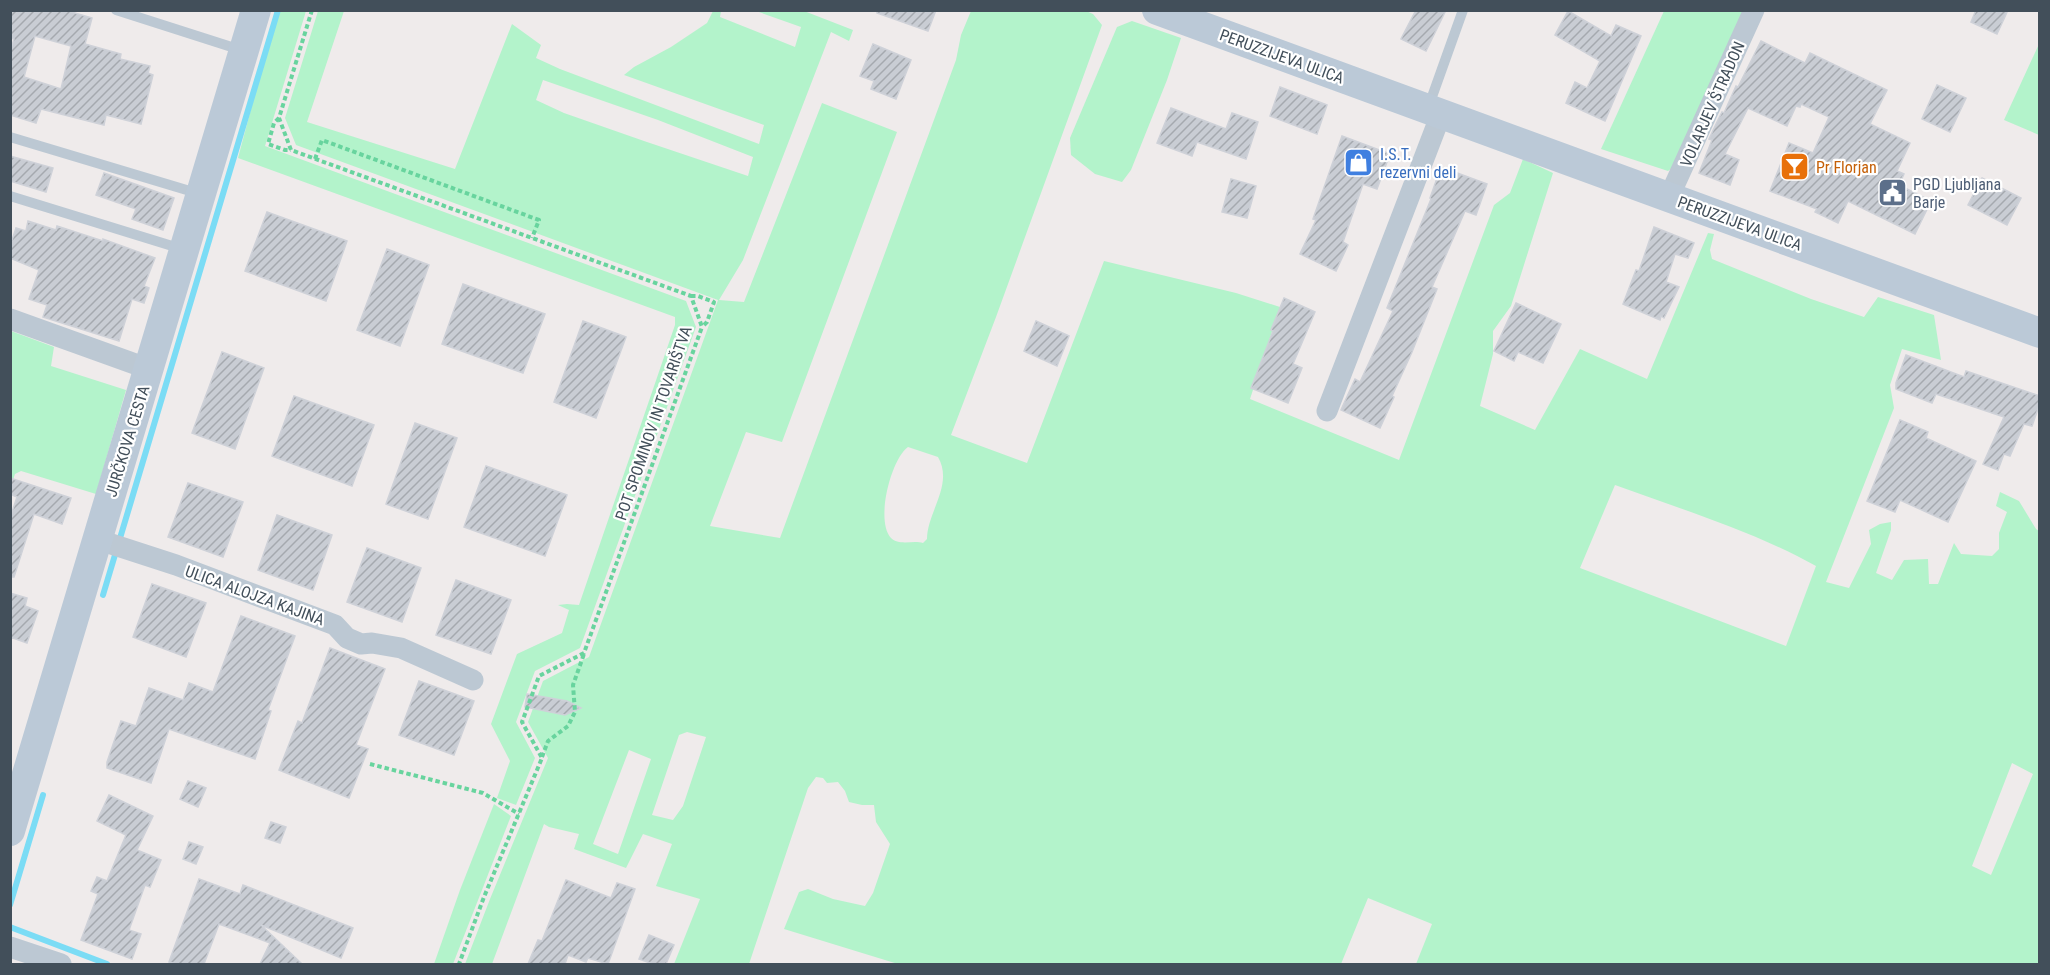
<svg xmlns="http://www.w3.org/2000/svg" width="2050" height="975" font-family="'Roboto Condensed',sans-serif">
<defs>
<pattern id="building-hatch" width="6" height="6" patternUnits="userSpaceOnUse" patternTransform="scale(1.5)"><rect width="6" height="6" fill="#c9cdd4"/><path d="M-1 1l2-2M0 6l6-6M5 7l2-2" fill="none" stroke="#a5a9af"/></pattern>
</defs>
<rect width="100%" height="100%" fill="#efebeb"/>
<g fill="#b3f3cb" fill-rule="evenodd">
<path d="M 277,11 L 306,11 L 265,146 L 686,301 L 696,327 L 580,648 L 535,671 L 516,722 L 535,758 L 516,805 L 497,798 L 510,761 L 491,724 L 517,654 L 562,633 L 569,610 L 558,605 L 567,604 L 579,605 L 675,325 L 675,317 L 238,158 Z"/>
<path d="M 318,11 L 344,11 L 307,122 L 455,169 L 512,24 L 541,45 L 536,58 L 560,69 L 759,144 L 764,125 L 624,75 L 634,67 L 671,47 L 707,23 L 713,11 L 721,11 L 720,17 L 795,47 L 801,27 L 756,11 L 804,11 L 853,30 L 849,41 L 831,32 L 743,260 L 719,300 L 744,302 L 822,103 L 897,132 L 782,442 L 746,432 L 710,526 L 780,538 L 956,60 L 961,35 L 971,11 L 1086,11 L 1093,14 L 1102,25 L 996,317 L 951,435 L 1027,463 L 1104,261 L 1236,293 L 1280,307 L 1250,399 L 1399,460 L 1494,205 L 1510,193 L 1523,159 L 1553,173 L 1511,306 L 1493,331 L 1493,354 L 1480,406 L 1535,430 L 1580,349 L 1647,379 L 1708,233 L 1714,234 L 1710,250 L 1712,259 L 1811,299 L 1864,317 L 1878,297 L 1934,315 L 1941,360 L 1902,349 L 1890,385 L 1894,408 L 1826,582 L 1849,588 L 1871,544 L 1869,530 L 1880,524 L 1891,522 L 1891,530 L 1876,573 L 1892,580 L 1904,560 L 1928,559 L 1929,584 L 1938,584 L 1954,543 L 1961,554 L 1992,556 L 1999,549 L 1999,533 L 2007,512 L 1996,506 L 2000,492 L 2019,501 L 2036,529 L 2039,531 L 2040,676 L 2038,682 L 2040,683 L 2039,964 L 1416,964 L 1432,924 L 1368,898 L 1341,964 L 898,964 L 784,929 L 799,892 L 808,889 L 833,899 L 865,906 L 873,893 L 890,844 L 876,822 L 874,805 L 862,805 L 849,802 L 845,791 L 838,782 L 827,783 L 823,778 L 816,777 L 808,788 L 749,964 L 674,964 L 700,899 L 656,886 L 672,844 L 643,834 L 626,868 L 574,849 L 579,834 L 549,827 L 544,824 L 492,964 L 465,964 L 490,899 L 548,758 L 528,722 L 543,681 L 589,657 L 718,300 L 296,145 L 285,118 ZM 543,80 L 658,120 L 753,157 L 748,176 L 644,141 L 564,113 L 536,100 ZM 908,447 L 938,457 C 954,485 927,512 927,539 L 923,543 C 913,540 899,546 891,538 C 875,521 891,459 908,447 ZM 1615,485 C 1683,510 1753,531 1816,566 L 1786,646 L 1580,568 ZM 687,732 L 706,737 L 683,806 L 673,820 L 652,815 L 679,735 ZM 629,750 L 651,759 L 618,854 L 593,844 ZM 2012,763 L 2033,774 L 1991,875 L 1972,866 Z"/>
<path d="M 1664,11 L 1748,11 L 1677,164 L 1668,171 L 1601,149 Z"/>
<path d="M 1132,21 L 1181,38 L 1167,80 L 1131,170 L 1122,182 L 1095,174 L 1071,155 L 1070,138 L 1117,27 Z"/>
<path d="M 2039,44 L 2039,135 L 2004,120 Z"/>
<path d="M 11,331 L 54,347 L 51,366 L 126,390 L 96,494 L 21,471 L 15,474 L 11,486 Z"/>
<path d="M 494,804 L 511,816 L 453,964 L 434,964 L 460,890 Z"/>
</g>
<g fill="none" stroke-linecap="round" stroke-linejoin="round">
<g stroke="#7bdcf5" stroke-width="6">
<path d="M 103,595 L 278,10"/>
<path d="M 10,905 L 43,795"/>
<path d="M 10,927 L 107,964"/>
</g>
</g>
<g fill="url(#building-hatch)" stroke="#ced1d8" stroke-width="1.5" fill-rule="evenodd">
<path d="M 10,10 L 65,10 L 92,18 L 85,44 L 121,54 L 120,59 L 150,66 L 148,73 L 153,75 L 141,124 L 106,115 L 104,125 L 41,109 L 36,123 L 10,115 L 10,52 L 14,39 L 10,38 ZM 35,36 L 71,46 L 61,89 L 24,77 Z"/>
<path d="M 877,10 L 936,10 L 928,31 L 877,13 Z"/>
<path d="M 1416,10 L 1446,10 L 1426,51 L 1401,39 Z"/>
<path d="M 1976,10 L 2008,10 L 1997,34 L 1971,22 Z"/>
<path d="M 1568,11 L 1611,36 L 1616,25 L 1641,36 L 1605,121 L 1566,103 L 1575,82 L 1587,88 L 1600,61 L 1555,35 Z"/>
<path d="M 1761,41 L 1805,63 L 1810,53 L 1887,90 L 1870,124 L 1910,143 L 1897,171 L 1904,174 L 1899,185 L 1931,201 L 1915,234 L 1848,201 L 1838,223 L 1815,212 L 1817,209 L 1770,191 L 1789,143 L 1813,153 L 1829,117 L 1801,104 L 1800,107 L 1796,106 L 1787,126 L 1748,108 L 1725,154 L 1739,160 L 1730,185 L 1699,173 L 1712,140 L 1709,139 L 1716,124 L 1722,112 L 1724,113 L 1736,86 L 1738,87 Z"/>
<path d="M 873,44 L 911,60 L 896,99 L 871,89 L 874,81 L 860,76 Z"/>
<path d="M 1937,85 L 1966,98 L 1950,132 L 1922,119 Z"/>
<path d="M 1280,87 L 1327,105 L 1317,134 L 1270,116 Z"/>
<path d="M 1171,108 L 1226,129 L 1232,113 L 1258,122 L 1246,159 L 1197,142 L 1192,156 L 1157,143 Z"/>
<path d="M 1342,136 L 1390,154 L 1377,189 L 1363,184 L 1343,242 L 1348,245 L 1336,271 L 1300,254 L 1316,220 L 1313,219 Z"/>
<path d="M 10,156 L 53,168 L 46,192 L 10,181 Z"/>
<path d="M 1441,167 L 1487,184 L 1476,215 L 1465,211 L 1432,287 L 1437,289 L 1412,352 L 1392,396 L 1394,397 L 1380,428 L 1341,410 L 1355,379 L 1360,382 L 1393,311 L 1387,308 L 1431,199 L 1430,198 Z"/>
<path d="M 104,173 L 174,198 L 163,230 L 132,219 L 136,209 L 96,195 Z"/>
<path d="M 1982,178 L 2021,198 L 2007,225 L 1968,205 Z"/>
<path d="M 1231,179 L 1256,186 L 1247,218 L 1222,212 Z"/>
<path d="M 267,212 L 347,241 L 326,301 L 245,271 Z"/>
<path d="M 28,221 L 56,230 L 57,226 L 103,241 L 103,239 L 155,258 L 144,286 L 149,288 L 144,303 L 132,299 L 119,341 L 43,317 L 47,305 L 29,299 L 39,270 L 10,258 L 10,246 L 16,228 L 26,231 Z"/>
<path d="M 1654,227 L 1694,243 L 1688,258 L 1675,254 L 1666,282 L 1679,287 L 1664,318 L 1661,316 L 1660,320 L 1623,304 L 1636,270 L 1639,271 Z"/>
<path d="M 387,249 L 429,265 L 400,346 L 357,330 Z"/>
<path d="M 463,284 L 545,314 L 523,373 L 442,344 Z"/>
<path d="M 1284,298 L 1315,312 L 1293,364 L 1302,368 L 1288,403 L 1251,388 L 1273,331 L 1271,330 Z"/>
<path d="M 1516,303 L 1561,324 L 1543,363 L 1518,352 L 1514,361 L 1494,351 Z"/>
<path d="M 583,321 L 626,337 L 596,418 L 554,402 Z"/>
<path d="M 1036,321 L 1069,336 L 1057,366 L 1024,351 Z"/>
<path d="M 222,352 L 264,368 L 235,449 L 192,433 Z"/>
<path d="M 1906,355 L 1964,377 L 1966,371 L 2040,396 L 2040,403 L 2032,426 L 2024,424 L 2010,456 L 2004,454 L 1998,470 L 1983,464 L 2004,417 L 1936,394 L 1932,403 L 1896,389 L 1896,383 Z"/>
<path d="M 294,396 L 374,425 L 352,486 L 272,456 Z"/>
<path d="M 1900,420 L 1928,432 L 1926,438 L 1976,461 L 1948,522 L 1900,500 L 1895,512 L 1867,501 Z"/>
<path d="M 415,423 L 457,438 L 428,519 L 386,504 Z"/>
<path d="M 486,466 L 567,495 L 545,556 L 464,527 Z"/>
<path d="M 10,478 L 71,498 L 62,524 L 34,514 L 14,577 L 10,577 L 10,518 L 17,497 L 10,494 Z"/>
<path d="M 188,483 L 243,502 L 223,557 L 168,537 Z"/>
<path d="M 277,515 L 332,535 L 313,590 L 258,570 Z"/>
<path d="M 367,548 L 421,568 L 402,622 L 347,602 Z"/>
<path d="M 456,580 L 511,600 L 491,654 L 436,635 Z"/>
<path d="M 152,584 L 206,603 L 186,657 L 133,637 Z"/>
<path d="M 10,593 L 27,598 L 25,606 L 38,611 L 27,643 L 13,638 L 10,639 Z"/>
<path d="M 241,616 L 295,636 L 268,710 L 271,711 L 255,759 L 169,729 L 151,783 L 107,768 L 107,762 L 121,721 L 136,726 L 149,688 L 183,700 L 189,683 L 213,692 Z"/>
<path d="M 330,648 L 385,669 L 356,745 L 368,749 L 349,798 L 279,770 L 298,721 L 302,723 Z"/>
<path d="M 419,681 L 474,701 L 454,755 L 399,735 Z"/>
<path d="M 527,694 L 567,701 L 581,708 L 565,715 L 525,707 Z"/>
<path d="M 188,781 L 206,788 L 198,807 L 180,799 Z"/>
<path d="M 109,795 L 153,816 L 137,850 L 161,860 L 150,887 L 145,885 L 129,930 L 141,934 L 132,959 L 81,940 L 98,894 L 91,891 L 97,877 L 107,881 L 126,835 L 97,821 Z"/>
<path d="M 271,822 L 286,827 L 280,843 L 265,838 Z"/>
<path d="M 189,842 L 203,847 L 196,864 L 183,859 Z"/>
<path d="M 199,879 L 240,894 L 243,885 L 353,928 L 341,958 L 261,925 L 302,964 L 260,964 L 270,943 L 219,924 L 204,964 L 177,964 L 169,962 Z"/>
<path d="M 566,880 L 611,898 L 617,883 L 635,889 L 608,964 L 588,958 L 586,962 L 568,955 L 565,964 L 528,964 L 538,940 L 542,941 Z"/>
<path d="M 649,935 L 674,945 L 666,964 L 653,964 L 639,959 Z"/>
</g>
<g fill="none" stroke-linecap="round" stroke-linejoin="round">
<g stroke="#68d49e" stroke-width="4" stroke-dasharray="4.5 3" stroke-linecap="butt">
<path d="M 312,10 L 279,118 L 291,150 L 691,296 L 702,327 L 584,653 L 539,676 L 522,722 L 542,758 L 484,897 L 459,964"/>
<path d="M 279,118 L 274,123 L 268,144 L 285,150 L 291,150"/>
<path d="M 315,159 L 322,140 L 539,220 L 532,238"/>
<path d="M 691,296 L 698,296 L 714,302 L 707,322 L 702,327"/>
<path d="M 542,757 L 548,741 L 568,726 L 575,712 L 573,685 L 584,654"/>
<path d="M 370,764 L 483,793 L 519,814"/>
</g>
<g stroke="#bcc8d3" stroke-width="10">
<path d="M 116,10 L 241,50"/>
<path d="M 1428,108 L 1463,10"/>
<path d="M 10,137 L 200,194"/>
<path d="M 10,196 L 182,249"/>
</g>
<g stroke="#bcc8d3" stroke-width="21">
<path d="M 1669,197 L 1754,10"/>
<path d="M 10,319 L 149,369"/>
<path d="M 1327,411 L 1441,114"/>
<path d="M 99,540 L 176,565 L 335,625 L 347,638 L 361,644 L 372,643 L 401,648 L 473,680"/>
<path d="M 10,947 L 61,964"/>
</g>
<g stroke="#bbc9d7" stroke-width="30">
<path d="M 1157,10 L 2040,333"/>
<path d="M 10,831 L 256,10"/>
</g>
</g>
<defs>
<symbol id="shop-square" viewBox="-11 -11 22 22"><rect x="-9" y="-9" width="18" height="18" rx="4" fill="#3f7fe0" stroke="#fff"/><path d="M-5-2.5h2.3a2.7 3.5 0 0 1 5.4 0H5L5.5 6h-11ZM-1.5-2.5h3a1.5 2.3 0 0 0-3 0Z" fill="#fff"/></symbol>
<symbol id="bar-square" viewBox="-11 -11 22 22"><rect x="-9" y="-9" width="18" height="18" rx="4" fill="#e8710a" stroke="#fff"/><path d="M-6-5H6L.8 .8V4.5H3.5V6h-7V4.5H-.8V.8Z" fill="#fff"/></symbol>
<symbol id="civic-square" viewBox="-11 -11 22 22"><rect x="-9" y="-9" width="18" height="18" rx="4" fill="#5c6f8a" stroke="#fff"/><path d="M-.6-6.5H3V-4.5H.6V-3L4-1V1h2V6H-6V1h2V-1L-.6-3ZM-1.2 2.5V6h2.4V2.5Z" fill="#fff"/></symbol>
</defs>
<g fill-rule="evenodd">
<use href="#shop-square" x="1342" y="146" width="33" height="33"/>
<use href="#bar-square" x="1778" y="150" width="33" height="33"/>
<use href="#civic-square" x="1876" y="176" width="33" height="33"/>
</g>
<g text-anchor="middle" stroke-width="4.5" stroke-linejoin="round" paint-order="stroke">
<g font-size="16" fill="#424f5a" stroke="#fff">
<text transform="translate(1282 56) rotate(20)" y="6">PERUZZIJEVA ULICA</text>
<text transform="translate(1712 104) rotate(-66)" y="6">VOLARJEV ŠTRADON</text>
<text transform="translate(1740 223) rotate(20)" y="6">PERUZZIJEVA ULICA</text>
<text transform="translate(653 423) rotate(-71)" y="6">POT SPOMINOV IN TOVARIŠTVA</text>
<text transform="translate(127 441) rotate(-73)" y="6">JURČKOVA CESTA</text>
<text transform="translate(255 595) rotate(20)" y="6">ULICA ALOJZA KAJINA</text>
</g>
<g font-size="16" fill="#366cbe" stroke="#fff" text-anchor="start">
<text x="1380" y="160">I.S.T.<tspan x="1380" dy="18">rezervni deli</tspan></text>
</g>
<g font-size="16" fill="#c56008" stroke="#fff" text-anchor="start">
<text x="1816" y="173">Pr Florjan</text>
</g>
<g font-size="16" fill="#4e5e75" stroke="#fff" text-anchor="start">
<text x="1913" y="190">PGD Ljubljana<tspan x="1913" dy="18">Barje</tspan></text>
</g>
</g>
<rect width="2050" height="975" fill="none" stroke="#424f5a" stroke-width="24"/>
</svg>
